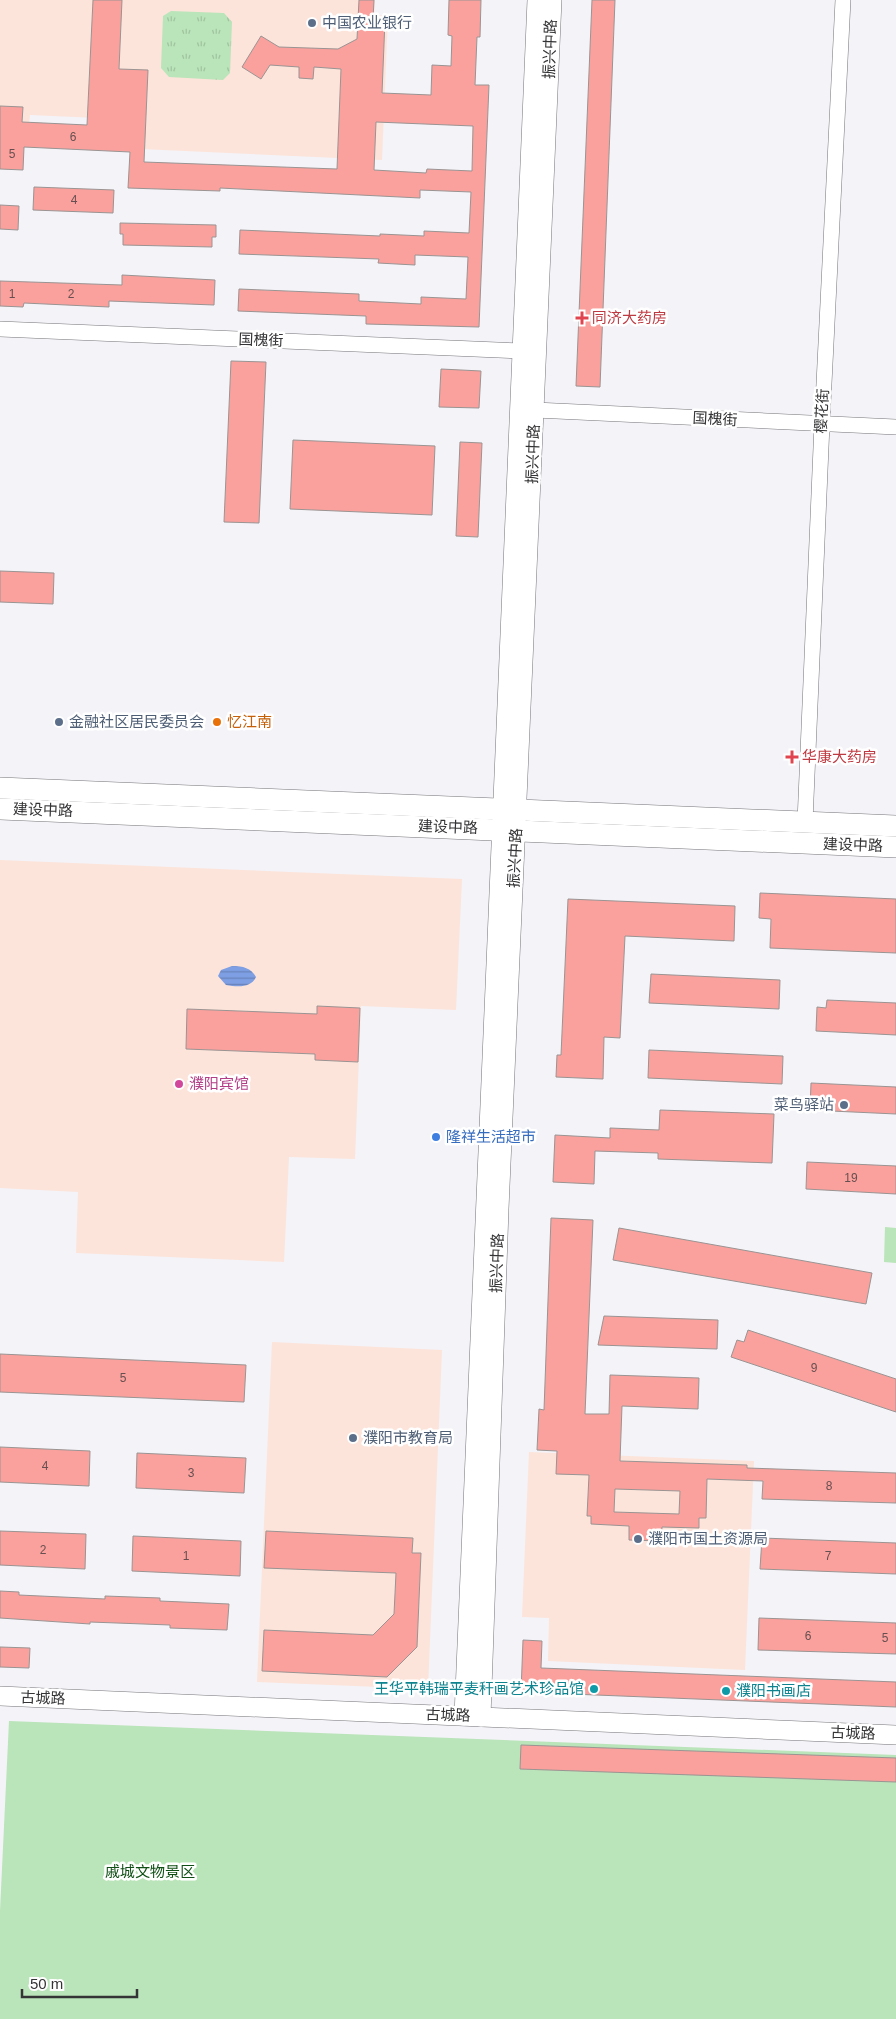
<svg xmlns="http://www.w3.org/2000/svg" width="896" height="2019" font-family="Arial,'Noto Sans SC',sans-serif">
<defs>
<pattern id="grass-tufts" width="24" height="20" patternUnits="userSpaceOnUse" patternTransform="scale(1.25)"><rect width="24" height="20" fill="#bae4b9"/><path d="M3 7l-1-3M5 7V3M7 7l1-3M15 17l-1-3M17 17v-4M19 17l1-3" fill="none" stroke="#a0c4a0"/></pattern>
<pattern id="water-rules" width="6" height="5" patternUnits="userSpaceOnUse" patternTransform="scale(1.25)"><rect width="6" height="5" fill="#7e9fe4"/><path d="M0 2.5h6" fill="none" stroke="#6882ba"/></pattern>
</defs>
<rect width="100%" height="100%" fill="#f4f3f8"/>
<g fill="#fce4da">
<path d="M 0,0 L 375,0 L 374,15 L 388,16 L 382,160 L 119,148 L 120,119 L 30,115 L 29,125 L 0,124 Z"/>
<path d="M 0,860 L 462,879 L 456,1010 L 361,1006 L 355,1159 L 289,1157 L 284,1262 L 76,1253 L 78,1192 L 0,1188 Z"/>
<path d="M 272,1342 L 442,1350 L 428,1689 L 257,1682 Z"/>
<path d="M 529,1452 L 754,1461 L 745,1670 L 548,1661 L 549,1618 L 522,1617 Z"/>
</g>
<path fill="url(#grass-tufts)" d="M 171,11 L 224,13 L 232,22 L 230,73 L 223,80 L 169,77 L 161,68 L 163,16 Z"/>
<g fill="#bae4b9">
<path d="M 885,1227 L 896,1228 L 896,1263 L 884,1262 Z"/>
<path d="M 9,1721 L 896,1755 L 896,2019 L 0,2019 L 0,1911 Z"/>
</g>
<path fill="url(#water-rules)" d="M 232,966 C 243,966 251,968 256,977 C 251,988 238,987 226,985 L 218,976 L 221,970 Z"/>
<g fill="#fba19d" stroke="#999493" fill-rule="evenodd">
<path d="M 93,0 L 122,0 L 119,69 L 148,70 L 144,162 L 337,169 L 341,69 L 314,67 L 313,79 L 299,78 L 299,67 L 270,65 L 261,79 L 242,67 L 261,36 L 279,47 L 338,49 L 357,39 L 359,0 L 374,0 L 373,19 L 385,20 L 382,93 L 431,95 L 432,65 L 451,66 L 452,36 L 448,35 L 449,0 L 481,0 L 480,37 L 477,37 L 475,85 L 489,85 L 479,327 L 366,324 L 366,316 L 238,311 L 239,289 L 359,294 L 359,301 L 421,304 L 421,297 L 466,299 L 468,257 L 415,255 L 415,265 L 378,263 L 379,259 L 239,254 L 240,230 L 380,236 L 380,234 L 424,236 L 424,231 L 469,233 L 471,192 L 420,190 L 420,198 L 220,188 L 220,191 L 128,188 L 130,152 L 24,147 L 23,170 L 0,169 L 0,106 L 23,107 L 22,122 L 87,125 ZM 376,122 L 473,126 L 472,171 L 427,169 L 426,173 L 374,170 Z"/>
<path d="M 592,0 L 615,0 L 600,387 L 576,386 Z"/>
<path d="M 34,187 L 114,190 L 113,213 L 33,210 Z"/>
<path d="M 0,205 L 19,206 L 18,230 L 0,229 Z"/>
<path d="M 120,223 L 216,225 L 216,237 L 212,237 L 212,247 L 123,245 L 123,234 L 120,234 Z"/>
<path d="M 122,275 L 215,280 L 214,305 L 109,301 L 109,307 L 24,303 L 23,307 L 0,306 L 0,281 L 122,285 Z"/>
<path d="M 231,361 L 266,362 L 259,523 L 224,522 Z"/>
<path d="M 441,369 L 481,371 L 479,408 L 439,407 Z"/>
<path d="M 293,440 L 435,446 L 432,515 L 290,509 Z"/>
<path d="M 460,442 L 482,443 L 478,537 L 456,536 Z"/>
<path d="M 0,571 L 54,573 L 53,604 L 0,602 Z"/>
<path d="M 760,893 L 896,899 L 896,953 L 770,948 L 771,919 L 759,918 Z"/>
<path d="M 568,899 L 735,906 L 734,941 L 625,936 L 620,1038 L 604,1037 L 603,1079 L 556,1077 L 557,1055 L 561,1055 Z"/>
<path d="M 651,974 L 780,980 L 779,1009 L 649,1003 Z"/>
<path d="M 827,1000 L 896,1003 L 896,1035 L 816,1031 L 817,1007 L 826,1008 Z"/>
<path d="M 317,1006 L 360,1008 L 358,1062 L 315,1060 L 315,1054 L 186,1049 L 187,1009 L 317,1014 Z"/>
<path d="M 649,1050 L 783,1056 L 782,1084 L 648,1078 Z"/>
<path d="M 811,1083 L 896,1087 L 896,1114 L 810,1110 Z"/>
<path d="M 660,1110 L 774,1114 L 772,1163 L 658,1159 L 658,1153 L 595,1151 L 594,1184 L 553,1182 L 555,1135 L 610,1138 L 610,1128 L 659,1130 Z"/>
<path d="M 807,1162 L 896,1166 L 896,1194 L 806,1189 Z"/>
<path d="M 551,1218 L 593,1220 L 585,1414 L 609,1414 L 610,1375 L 699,1378 L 698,1409 L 622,1406 L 620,1461 L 747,1465 L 747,1468 L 896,1473 L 896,1503 L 762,1499 L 763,1481 L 707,1479 L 706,1518 L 699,1518 L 699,1528 L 662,1527 L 661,1541 L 629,1540 L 629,1526 L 591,1524 L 591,1516 L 587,1516 L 589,1475 L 556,1474 L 557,1451 L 537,1450 L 539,1409 L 544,1410 ZM 615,1489 L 680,1491 L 679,1514 L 614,1512 Z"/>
<path d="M 619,1228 L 872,1273 L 866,1304 L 613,1260 Z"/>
<path d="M 604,1316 L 718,1320 L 717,1349 L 598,1345 Z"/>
<path d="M 748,1330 L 896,1379 L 896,1412 L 731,1357 L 737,1340 L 744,1342 Z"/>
<path d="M 0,1354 L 246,1365 L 244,1402 L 0,1392 Z"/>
<path d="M 0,1447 L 90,1451 L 89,1486 L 0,1482 Z"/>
<path d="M 137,1453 L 246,1458 L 244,1493 L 136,1488 Z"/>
<path d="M 0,1531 L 86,1534 L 85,1569 L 0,1565 Z"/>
<path d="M 266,1531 L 413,1538 L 412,1553 L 421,1553 L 417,1647 L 387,1677 L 262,1671 L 264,1630 L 373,1635 L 394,1614 L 396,1573 L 264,1568 Z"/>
<path d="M 133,1536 L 241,1541 L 240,1576 L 132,1571 Z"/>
<path d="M 762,1538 L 896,1543 L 896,1574 L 760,1569 Z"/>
<path d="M 0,1591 L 19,1592 L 19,1595 L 105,1599 L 105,1596 L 160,1598 L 160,1601 L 229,1604 L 227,1630 L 170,1628 L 170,1625 L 90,1622 L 90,1624 L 0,1618 Z"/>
<path d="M 759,1618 L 896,1623 L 896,1654 L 758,1650 Z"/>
<path d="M 523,1640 L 542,1641 L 541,1668 L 896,1682 L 896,1707 L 521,1692 Z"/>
<path d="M 0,1647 L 30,1648 L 29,1668 L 0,1667 Z"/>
<path d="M 521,1745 L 896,1758 L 896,1782 L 520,1769 Z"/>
</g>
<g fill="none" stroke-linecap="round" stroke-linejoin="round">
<defs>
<g id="minor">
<path d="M 0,329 L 522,351"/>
<path d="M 535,410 L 896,427"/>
<path d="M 805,822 L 822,424 L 843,0"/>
</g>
<g id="tertiary">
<path d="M 0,1696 L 896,1735"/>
<path d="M 464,1716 L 537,0"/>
<path d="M 481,1717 L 499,1209 L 552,0"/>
</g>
<g id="secondary">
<path d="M 0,788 L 896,826"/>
<path d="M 0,809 L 896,847"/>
</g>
</defs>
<use href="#minor" stroke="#767579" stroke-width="16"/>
<use href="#tertiary" stroke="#767579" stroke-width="20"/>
<use href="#secondary" stroke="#767579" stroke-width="22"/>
<use href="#minor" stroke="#fff" stroke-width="15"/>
<use href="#tertiary" stroke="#fff" stroke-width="19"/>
<use href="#secondary" stroke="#fff" stroke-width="21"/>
</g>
<g fill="#5c6f8a" stroke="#fff" stroke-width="2">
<circle cx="312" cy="23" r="5"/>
<circle cx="59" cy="722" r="5"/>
<circle cx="844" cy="1105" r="5"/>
<circle cx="353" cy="1438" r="5"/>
<circle cx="638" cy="1539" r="5"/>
</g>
<g fill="#e0444e" stroke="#fff" stroke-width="2">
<path d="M579.5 310.5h5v5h5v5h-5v5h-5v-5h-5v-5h5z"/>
<path d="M789.5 749.5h5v5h5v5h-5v5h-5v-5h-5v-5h5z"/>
</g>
<circle fill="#e8710a" stroke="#fff" stroke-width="2" cx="217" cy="722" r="5"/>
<circle fill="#d1479c" stroke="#fff" stroke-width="2" cx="179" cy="1084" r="5"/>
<circle fill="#3f7fe0" stroke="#fff" stroke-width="2" cx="436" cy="1137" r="5"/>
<g fill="#0f9aa8" stroke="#fff" stroke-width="2">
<circle cx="594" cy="1689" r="5"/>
<circle cx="726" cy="1691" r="5"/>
</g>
<g text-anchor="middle" stroke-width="5" stroke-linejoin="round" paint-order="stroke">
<g font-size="12" fill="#664f50">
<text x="73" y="141">6</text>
<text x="12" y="158">5</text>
<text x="74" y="204">4</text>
<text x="12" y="298">1</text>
<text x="71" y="298">2</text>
<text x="851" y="1182">19</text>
<text x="814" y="1372">9</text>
<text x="123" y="1382">5</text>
<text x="45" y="1470">4</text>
<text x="191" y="1477">3</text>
<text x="829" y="1490">8</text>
<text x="43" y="1554">2</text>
<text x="186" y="1560">1</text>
<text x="828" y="1560">7</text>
<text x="808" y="1640">6</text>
<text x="885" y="1642">5</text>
</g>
<g font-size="15" fill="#4e5e75" stroke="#fff" text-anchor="start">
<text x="322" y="28">中国农业银行</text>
<text x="69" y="727">金融社区居民委员会</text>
<text x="834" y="1110" text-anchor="end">菜鸟驿站</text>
<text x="363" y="1443">濮阳市教育局</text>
<text x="648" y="1544">濮阳市国土资源局</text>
</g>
<g font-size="15" fill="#343436" stroke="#fff">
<text transform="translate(550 49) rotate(-88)" y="5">振兴中路</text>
<text transform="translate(261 340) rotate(2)" y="5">国槐街</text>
<text transform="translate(822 411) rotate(-87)" y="5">樱花街</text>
<text transform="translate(715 419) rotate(3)" y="5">国槐街</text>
<text transform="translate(533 454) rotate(-88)" y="5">振兴中路</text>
<text transform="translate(43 810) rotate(2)" y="5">建设中路</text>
<text transform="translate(448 827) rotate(2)" y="5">建设中路</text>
<text transform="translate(853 845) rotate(2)" y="5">建设中路</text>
<text transform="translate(515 858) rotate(-87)" y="5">振兴中路</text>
<text transform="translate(497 1263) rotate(-88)" y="5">振兴中路</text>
<text transform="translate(43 1698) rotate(2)" y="5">古城路</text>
<text transform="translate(448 1715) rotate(2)" y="5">古城路</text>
<text transform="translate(853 1733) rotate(2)" y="5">古城路</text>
</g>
<g font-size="15" fill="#be3a42" stroke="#fff" text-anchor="start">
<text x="592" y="323">同济大药房</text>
<text x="802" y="762">华康大药房</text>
</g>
<g font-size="15" fill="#c56008" stroke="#fff" text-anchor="start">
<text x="227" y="727">忆江南</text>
</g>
<g font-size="15" fill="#b23c85" stroke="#fff" text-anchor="start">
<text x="189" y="1089">濮阳宾馆</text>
</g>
<g font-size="15" fill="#366cbe" stroke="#fff" text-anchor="start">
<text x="446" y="1142">隆祥生活超市</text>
</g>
<g font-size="15" fill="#0d838f" stroke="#fff" text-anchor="end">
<text x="584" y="1694">王华平韩瑞平麦秆画艺术珍品馆</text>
<text x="736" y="1696" text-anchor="start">濮阳书画店</text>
</g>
<g font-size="15" fill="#0f4f15" stroke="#fff">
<text x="150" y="1877">戚城文物景区</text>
</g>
</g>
<path d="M22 1989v8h115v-8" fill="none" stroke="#343436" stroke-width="2.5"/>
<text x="30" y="1989" font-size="15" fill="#343436" stroke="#ffffff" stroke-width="4" paint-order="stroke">50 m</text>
</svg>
